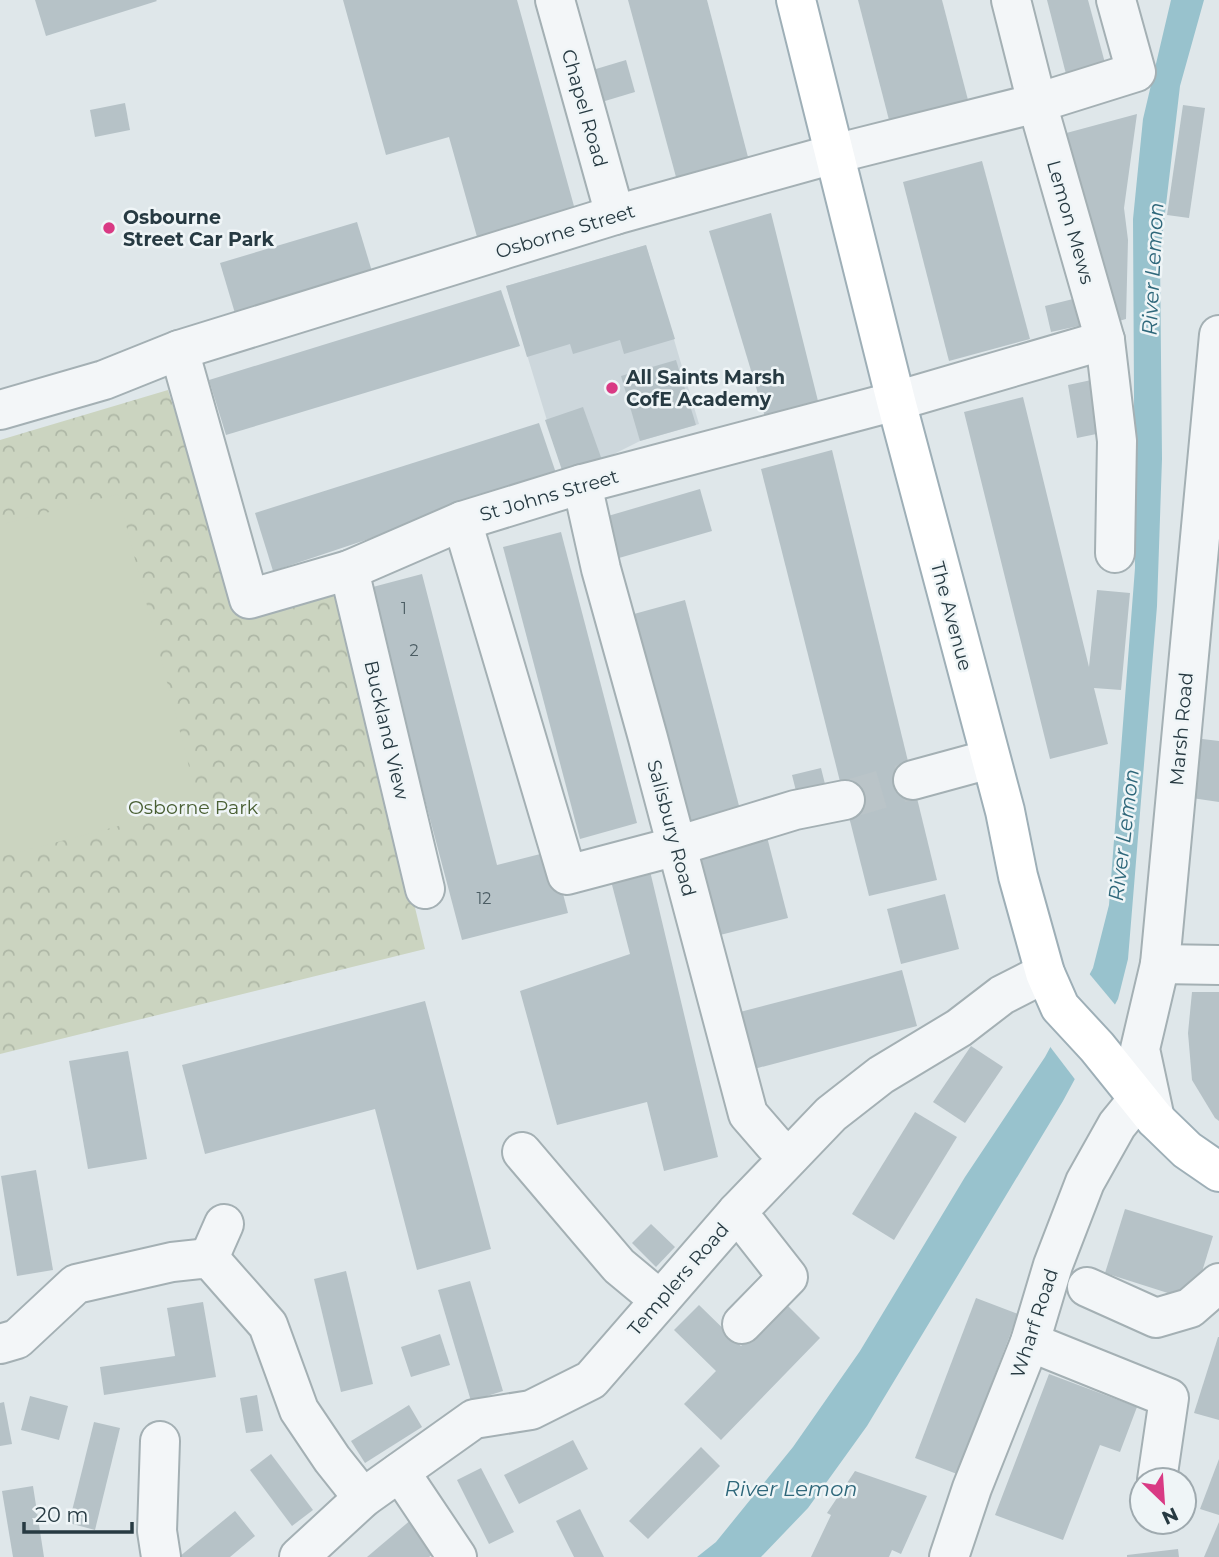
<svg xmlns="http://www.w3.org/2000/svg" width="1219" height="1557" font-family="Montserrat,sans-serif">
<defs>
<pattern id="forest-crowns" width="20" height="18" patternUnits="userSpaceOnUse" patternTransform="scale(1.75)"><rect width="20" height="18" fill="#cbd4c0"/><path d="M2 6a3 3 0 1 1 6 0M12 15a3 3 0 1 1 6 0" fill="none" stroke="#aeb7a6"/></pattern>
</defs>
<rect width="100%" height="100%" fill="#dfe7ea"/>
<path fill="#cdd7dc" d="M 646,245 L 699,424 L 640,441 L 602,460 L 563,473 L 506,286 Z"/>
<path fill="url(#forest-crowns)" d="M 168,390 L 239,612 L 339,593 L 425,949 L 0,1054 L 0,440 Z"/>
<path fill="#cbd4c0" d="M 118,494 L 199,805 L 0,857 L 0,525 Z"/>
<path fill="#98c2cd" d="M 1171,0 L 1204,0 L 1180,86 L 1160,256 L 1162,459 L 1157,606 L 1128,959 L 1118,999 L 1063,1101 L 867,1426 L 808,1508 L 761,1557 L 697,1557 L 716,1542 L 793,1447 L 860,1351 L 965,1177 L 1045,1057 L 1093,968 L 1109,905 L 1135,568 L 1133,219 L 1143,119 Z"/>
<path fill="#dfe7ea" d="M 1087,971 L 1117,1007 L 1077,1082 L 1048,1044 Z"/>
<g fill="#b6c2c7">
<path d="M 35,0 L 156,0 L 157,1 L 46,36 Z"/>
<path d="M 343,0 L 517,0 L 577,217 L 479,244 L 449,137 L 386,155 Z"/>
<path d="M 628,0 L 707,0 L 748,157 L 676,177 Z"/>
<path d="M 858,0 L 942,0 L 968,100 L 889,120 Z"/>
<path d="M 1047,0 L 1088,0 L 1105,63 L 1066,74 Z"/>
<path d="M 626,60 L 635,92 L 595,104 L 586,72 Z"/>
<path d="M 125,103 L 130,130 L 95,137 L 90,110 Z"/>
<path d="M 1183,105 L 1205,108 L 1189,218 L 1167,215 Z"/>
<path d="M 1137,114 L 1124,208 L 1128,240 L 1126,319 L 1108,324 L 1059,135 Z"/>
<path d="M 982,161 L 1030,339 L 949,361 L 903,182 Z"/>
<path d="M 771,213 L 818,401 L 765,417 L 709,231 Z"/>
<path d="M 357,222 L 374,278 L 237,320 L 220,263 Z"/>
<path d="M 646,245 L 675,339 L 624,354 L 620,340 L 573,354 L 570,344 L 527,357 L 506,286 Z"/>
<path d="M 501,290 L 520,346 L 226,435 L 209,380 Z"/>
<path d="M 1077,298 L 1083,325 L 1051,332 L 1045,306 Z"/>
<path d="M 676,360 L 696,425 L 640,441 L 621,376 Z"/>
<path d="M 1096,379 L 1106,432 L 1077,438 L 1068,385 Z"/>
<path d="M 1023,397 L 1089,667 L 1097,590 L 1130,593 L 1121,690 L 1094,688 L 1108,744 L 1050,759 L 964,412 Z"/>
<path d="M 583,407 L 602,460 L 563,473 L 545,420 Z"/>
<path d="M 539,423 L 557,476 L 273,571 L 255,513 Z"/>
<path d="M 832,450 L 937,880 L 869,896 L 761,469 Z"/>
<path d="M 700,489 L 712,531 L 619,558 L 608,516 Z"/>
<path d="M 561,532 L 637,823 L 580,839 L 503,547 Z"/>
<path d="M 422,574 L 497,865 L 552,851 L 568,913 L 462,940 L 369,588 Z"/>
<path d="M 685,600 L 743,821 L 692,834 L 634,614 Z"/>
<path d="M 1194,738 L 1219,741 L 1219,802 L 1185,797 Z"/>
<path d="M 821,768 L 828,796 L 799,803 L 792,775 Z"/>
<path d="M 766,833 L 788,918 L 720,935 L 697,851 Z"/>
<path d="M 650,871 L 718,1157 L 664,1171 L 647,1102 L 557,1125 L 520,991 L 630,954 L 611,881 Z"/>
<path d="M 945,894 L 959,949 L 901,964 L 887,909 Z"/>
<path d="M 902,970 L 917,1026 L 754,1069 L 740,1012 Z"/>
<path d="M 1192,992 L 1219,992 L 1219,1121 L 1215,1118 L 1192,1080 L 1188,1033 Z"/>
<path d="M 425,1001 L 491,1249 L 417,1270 L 375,1109 L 205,1154 L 182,1065 Z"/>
<path d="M 971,1046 L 1003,1067 L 965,1123 L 933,1102 Z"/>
<path d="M 128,1051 L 147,1159 L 88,1169 L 69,1061 Z"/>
<path d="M 915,1112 L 957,1137 L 894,1240 L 852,1214 Z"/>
<path d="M 36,1170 L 53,1270 L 17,1276 L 1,1176 Z"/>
<path d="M 1125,1209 L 1213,1236 L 1193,1301 L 1105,1273 Z"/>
<path d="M 651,1224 L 675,1247 L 656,1267 L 632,1243 Z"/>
<path d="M 346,1271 L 373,1384 L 341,1392 L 314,1279 Z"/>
<path d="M 470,1281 L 503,1391 L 471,1401 L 438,1290 Z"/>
<path d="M 976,1298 L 1018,1314 L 957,1474 L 915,1458 Z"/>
<path d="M 203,1302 L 216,1377 L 104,1395 L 100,1367 L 175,1356 L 167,1308 Z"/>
<path d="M 784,1302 L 820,1338 L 721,1440 L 684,1404 L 716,1371 L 674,1330 L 699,1305 L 741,1346 Z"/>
<path d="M 440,1334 L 450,1365 L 411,1377 L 401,1347 Z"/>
<path d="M 1218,1337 L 1219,1337 L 1219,1420 L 1194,1413 Z"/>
<path d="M 1049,1374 L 1137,1407 L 1120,1452 L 1100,1445 L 1063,1540 L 995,1515 Z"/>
<path d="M 257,1395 L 263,1431 L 246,1433 L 240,1398 Z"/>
<path d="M 30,1396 L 68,1406 L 59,1440 L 21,1430 Z"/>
<path d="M 4,1402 L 12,1444 L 0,1446 L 0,1403 Z"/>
<path d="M 409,1405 L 422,1427 L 365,1463 L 351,1441 Z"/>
<path d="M 94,1422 L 120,1428 L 95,1530 L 69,1523 Z"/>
<path d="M 573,1440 L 588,1469 L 519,1504 L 504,1475 Z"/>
<path d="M 701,1447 L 720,1466 L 648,1539 L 629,1521 Z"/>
<path d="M 271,1454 L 313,1510 L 292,1526 L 250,1470 Z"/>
<path d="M 1219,1459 L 1219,1515 L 1200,1509 Z"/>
<path d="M 481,1468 L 514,1532 L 489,1544 L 457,1480 Z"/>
<path d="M 855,1471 L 927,1496 L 901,1554 L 892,1550 L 889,1557 L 811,1557 L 831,1515 L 827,1513 Z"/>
<path d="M 33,1486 L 44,1557 L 13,1557 L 2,1491 Z"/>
<path d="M 580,1509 L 604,1557 L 574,1557 L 556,1521 Z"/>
<path d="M 235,1511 L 255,1536 L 230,1557 L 179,1557 Z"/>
<path d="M 412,1519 L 438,1550 L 429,1557 L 367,1557 Z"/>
<path d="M 1219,1522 L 1219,1557 L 1204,1557 Z"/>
<path d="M 1178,1549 L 1179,1557 L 1127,1557 L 1127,1555 Z"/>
</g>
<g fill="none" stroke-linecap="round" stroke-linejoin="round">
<path stroke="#bac4c8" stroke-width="38" stroke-dasharray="38 19" stroke-linecap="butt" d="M 845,800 L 913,780"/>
<defs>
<g id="minor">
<path d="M 555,0 L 615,215"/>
<path d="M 1011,0 L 1037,103 L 1105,340 L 1117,441 L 1115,553"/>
<path d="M 179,350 L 249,599 L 349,570 L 462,521 L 582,484 L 896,401 L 1105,340"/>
<path d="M 0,410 L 104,380 L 179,350 L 615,215 L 834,154 L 1037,103 L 1136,72 L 1116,0"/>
<path d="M 582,484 L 601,569 L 648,738 L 748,1114 L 774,1144 L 790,1156"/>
<path d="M 462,521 L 567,875 L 677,846 L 795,810 L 845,800"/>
<path d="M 349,570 L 425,889"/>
<path d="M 913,780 L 990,759"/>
<path d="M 1160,964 L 1219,965"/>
<path d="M 1155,1119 L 1140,1049 L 1160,964 L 1219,335"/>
<path d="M 522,1152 L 619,1266 L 660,1300"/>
<path d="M 737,1212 L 788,1277 L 742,1324"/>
<path d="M 209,1258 L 224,1224"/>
<path d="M 1087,1287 L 1156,1318 L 1190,1308 L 1219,1283"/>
<path d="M 1030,1342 L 1169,1398 L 1157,1480"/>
<path d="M 0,1344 L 17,1339 L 76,1284 L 172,1262 L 209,1258 L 268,1325 L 299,1410 L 332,1459 L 363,1498"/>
<path d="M 160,1441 L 157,1531 L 161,1557"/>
<path d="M 400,1472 L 457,1557"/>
<path d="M 299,1557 L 363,1498 L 474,1419 L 531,1410 L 591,1380 L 737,1212 L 831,1114 L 881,1075 L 959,1028 L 1002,995 L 1045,973"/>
<path d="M 949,1557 L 972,1488 L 1030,1342 L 1053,1265 L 1085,1182 L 1117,1125 L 1139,1098"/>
</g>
<path id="major" d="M 796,0 L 896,401 L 1005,811 L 1018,876 L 1045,973 L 1060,1007 L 1097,1047 L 1155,1119 L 1187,1150 L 1219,1172"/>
</defs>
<use href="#minor" stroke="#a4b0b4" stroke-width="42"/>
<use href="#major" stroke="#9eafb7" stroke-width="42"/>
<use href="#minor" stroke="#f3f6f8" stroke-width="38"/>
<use href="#major" stroke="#fff" stroke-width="38"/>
</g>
<g fill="#d93a84" stroke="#eff5f7" stroke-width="2.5">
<circle cx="109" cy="228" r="7"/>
<circle cx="612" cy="388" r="7"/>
</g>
<g text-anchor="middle" stroke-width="5" stroke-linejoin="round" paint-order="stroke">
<g font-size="16" fill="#4b5c63">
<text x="404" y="614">1</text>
<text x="414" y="656">2</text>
<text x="484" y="904">12</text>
</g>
<g font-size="19" fill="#273a42" stroke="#eff5f7">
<text transform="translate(585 108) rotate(74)" y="7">Chapel Road</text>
<text transform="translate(1071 222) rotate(74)" y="7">Lemon Mews</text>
<text transform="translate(565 231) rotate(-17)" y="7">Osborne Street</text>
<text transform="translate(549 495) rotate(-16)" y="7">St Johns Street</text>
<text transform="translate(952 616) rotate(75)" y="7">The Avenue</text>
<text transform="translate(1181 729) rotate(-85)" y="7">Marsh Road</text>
<text transform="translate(387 730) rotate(77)" y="7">Buckland View</text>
<text transform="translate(672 828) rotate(75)" y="7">Salisbury Road</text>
<text transform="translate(678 1279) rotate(-49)" y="7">Templers Road</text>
<text transform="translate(1034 1323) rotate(-72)" y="7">Wharf Road</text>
</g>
<g font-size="19" font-weight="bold" fill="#273a42" stroke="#eff5f7" text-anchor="start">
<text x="123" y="224">Osbourne<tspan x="123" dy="22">Street Car Park</tspan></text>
<text x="626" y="384">All Saints Marsh<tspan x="626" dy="22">CofE Academy</tspan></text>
</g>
<g font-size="19" fill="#495f33" stroke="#eff5f7">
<text x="193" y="814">Osborne Park</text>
</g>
<g font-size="21" font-style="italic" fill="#2e677a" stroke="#eff5f7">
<text transform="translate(1153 269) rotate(-87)" y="7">River Lemon</text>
<text transform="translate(1124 835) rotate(-83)" y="7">River Lemon</text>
<text x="791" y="1496">River Lemon</text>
</g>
</g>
<g transform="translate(1163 1501) rotate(155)"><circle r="33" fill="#eff5f7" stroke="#9faaaf" stroke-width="2"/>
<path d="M0-5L12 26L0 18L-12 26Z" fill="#d93a84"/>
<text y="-10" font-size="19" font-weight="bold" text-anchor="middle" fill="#273a42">N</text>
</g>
<path d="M24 1522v10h108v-10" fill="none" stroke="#273a42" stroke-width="3.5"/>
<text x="35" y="1522" font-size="21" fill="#273a42" stroke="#eff5f7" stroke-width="5" paint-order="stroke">20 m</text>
</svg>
